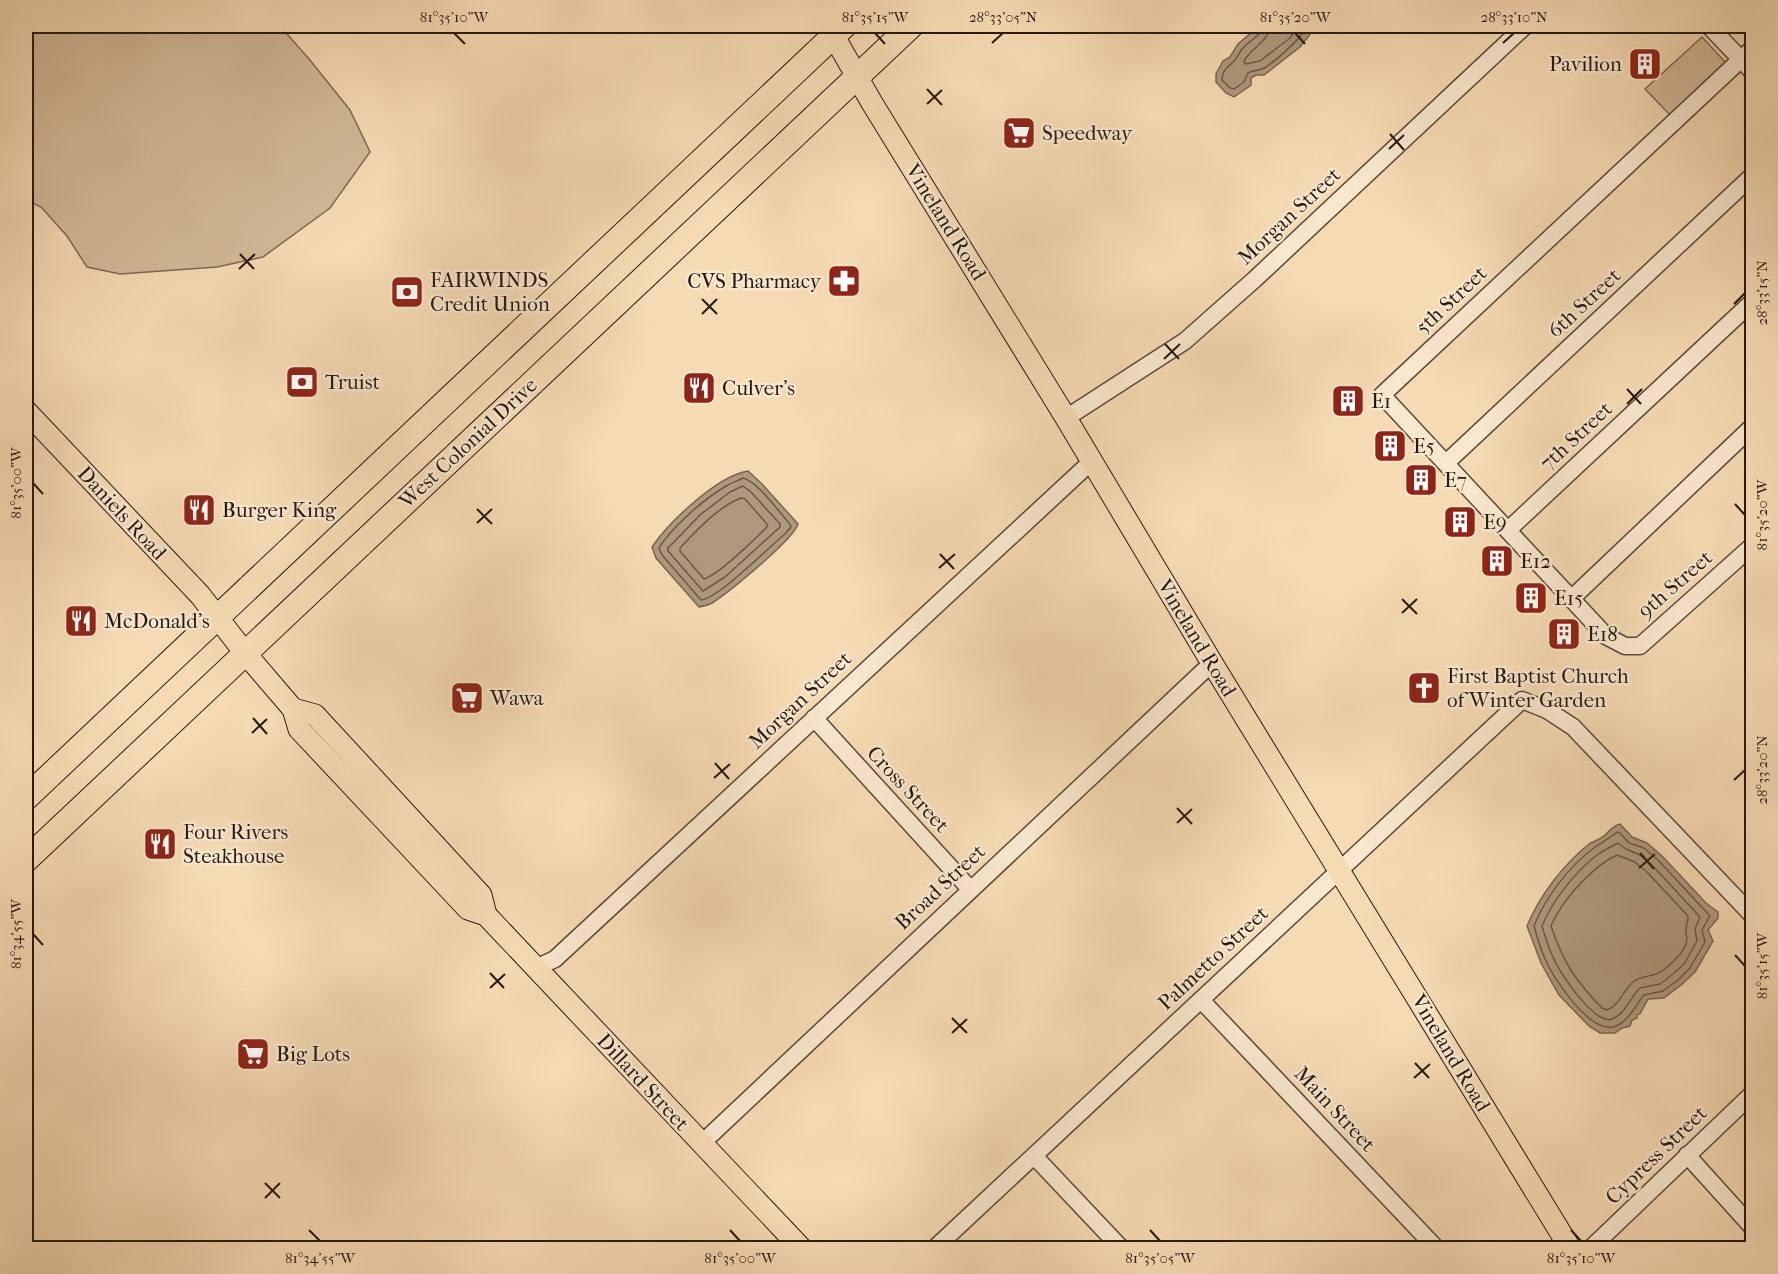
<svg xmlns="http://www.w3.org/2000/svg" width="1778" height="1274" font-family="'IM FELL French Canon',serif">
<rect width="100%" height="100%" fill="#f6dab3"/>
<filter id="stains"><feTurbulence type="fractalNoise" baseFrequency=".00333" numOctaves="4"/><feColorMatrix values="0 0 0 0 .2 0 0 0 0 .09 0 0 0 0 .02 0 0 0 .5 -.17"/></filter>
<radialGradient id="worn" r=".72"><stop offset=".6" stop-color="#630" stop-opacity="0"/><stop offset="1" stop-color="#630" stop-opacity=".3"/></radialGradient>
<g fill="#d2b998" stroke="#7c6955" stroke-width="1.5">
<path d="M 26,26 L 280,26 L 309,59 L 350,110 L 370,152 L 330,208 L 263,257 L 217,267 L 120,274 L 87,267 L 67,236 L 41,207 L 26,200 Z"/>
<path d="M 1702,37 L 1727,64 L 1671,116 L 1645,89 Z"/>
</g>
<g fill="#af987c" stroke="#786552" stroke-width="1.5">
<path d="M 1259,26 L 1306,26 L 1311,33 L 1300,47 L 1264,75 L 1256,75 L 1251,78 L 1251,85 L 1234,97 L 1226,93 L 1216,82 L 1216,74 L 1223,61 L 1230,57 L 1238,44 Z"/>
<path d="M 748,471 L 761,483 L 798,524 C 793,540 729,592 712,603 C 708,605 704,606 699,607 L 656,558 L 652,547 C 669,522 717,476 748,471 Z"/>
<path d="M 1620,824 L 1632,837 L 1647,843 L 1663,857 L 1706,903 L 1718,912 L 1718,918 L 1708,930 L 1713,941 L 1695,972 L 1681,985 L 1664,998 L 1648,999 L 1640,1014 L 1637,1015 L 1637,1018 L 1632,1020 L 1630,1026 L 1622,1028 L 1615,1033 L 1600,1033 L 1589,1026 L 1559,995 L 1541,963 L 1527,926 C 1540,895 1563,865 1589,844 C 1594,841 1601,839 1605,835 C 1611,830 1612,826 1620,824 Z"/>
</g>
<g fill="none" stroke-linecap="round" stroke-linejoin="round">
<g stroke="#6a5847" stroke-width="1.5">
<path d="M 1263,26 C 1261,36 1250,40 1243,48 C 1240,51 1238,56 1235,60 C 1229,67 1222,69 1222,80 L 1230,88 L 1234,89 L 1244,82 L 1248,73 C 1253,70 1257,71 1262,69 C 1271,66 1297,41 1303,33 L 1302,26"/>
<path d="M 1270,26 C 1269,41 1251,48 1244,61 L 1245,64 L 1260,61 L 1290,38 L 1294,32 L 1294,26"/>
<path d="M 743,478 C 757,481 779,512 790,524 L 791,527 L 786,533 C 769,547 719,598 701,600 L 662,555 L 659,548 C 672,527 704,499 726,486 C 731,483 737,481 743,478 Z"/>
<path d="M 743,486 L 751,492 L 780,524 L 780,527 L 725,577 L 703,591 L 668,551 L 668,548 L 701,514 L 730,492 Z"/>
<path d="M 741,498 L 745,499 L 767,524 L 767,527 C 755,539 718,575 704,579 L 680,551 L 680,548 C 696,531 719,506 741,498 Z"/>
<path d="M 1617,832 L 1620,833 L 1629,843 L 1644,848 L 1659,861 L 1710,916 L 1702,930 L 1705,942 L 1690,968 L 1678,980 L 1663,991 L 1644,995 C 1635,1006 1628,1023 1613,1027 C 1589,1032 1554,979 1546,961 C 1541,950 1537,937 1534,926 C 1545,898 1570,865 1594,848 C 1602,842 1610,838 1617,832 Z"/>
<path d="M 1618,843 L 1626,849 L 1640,855 L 1653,866 L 1700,917 L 1695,929 L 1697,941 L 1684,964 L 1673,974 L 1660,984 L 1640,988 C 1630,997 1626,1014 1612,1019 C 1594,1025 1559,972 1553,957 C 1548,947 1545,936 1542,926 C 1552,901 1576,871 1597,855 C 1604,850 1611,847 1618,843 Z"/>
<path d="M 1617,855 L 1635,862 L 1647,872 L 1688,916 C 1688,921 1686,925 1686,930 C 1685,933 1687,936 1687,939 C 1687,951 1664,973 1653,975 C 1645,977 1638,977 1632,983 C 1622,992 1620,1005 1607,1010 L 1602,1008 C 1575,980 1564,964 1551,926 C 1561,901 1593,866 1617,855 Z"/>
</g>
<defs>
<g id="minor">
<path d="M 1709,26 L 1752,71"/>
<path d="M 1752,49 L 1382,395 L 1606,636 L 1625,646 L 1640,646 L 1752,546"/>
<path d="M 1066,418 L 1185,341 L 1255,279 L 1525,26"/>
<path d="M 1446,463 L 1752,176"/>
<path d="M 1508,530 L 1752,302"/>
<path d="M 1571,599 L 1752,427"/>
<path d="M 814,718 L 970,889"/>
<path d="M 536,968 L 555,959 L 1092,461"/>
<path d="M 1201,1000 L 1436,1248"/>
<path d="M 701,1144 L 1212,663"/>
<path d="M 1687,1155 L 1752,1227"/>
<path d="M 1035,1157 L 1121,1248"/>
<path d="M 935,1248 L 1522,700 L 1547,710 L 1573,727 L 1752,915"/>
<path d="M 1591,1248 L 1752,1094"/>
</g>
<g id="major">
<path d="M 828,26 L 872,103 L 1066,418 L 1212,663 L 1570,1248"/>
<path d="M 26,411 L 200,595 L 245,653 L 293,709 L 299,729 L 468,909 L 486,915 L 801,1248"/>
<path d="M 293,709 L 315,715 L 481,895 L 486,915"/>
</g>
<g id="highway">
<path d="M 26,798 L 844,26"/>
<path d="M 26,860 L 911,26"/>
</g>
</defs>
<use href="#minor" stroke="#59493a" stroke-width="19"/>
<use href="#major" stroke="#251912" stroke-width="23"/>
<use href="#highway" stroke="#251912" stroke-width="26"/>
<use href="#minor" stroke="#f9e7ce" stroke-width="16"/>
<use href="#major" stroke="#f6dab3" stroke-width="21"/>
<use href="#highway" stroke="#f6dab3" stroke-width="24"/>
</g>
<path fill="none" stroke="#251912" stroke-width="2" d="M 454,33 L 465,44M 875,33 L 885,44M 1295,33 L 1305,44M 992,43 L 1003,33M 1503,43 L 1514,33M 927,89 L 942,105M 927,104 L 942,90M 1390,134 L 1404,150M 1389,149 L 1404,135M 240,254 L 254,269M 239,269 L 255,254M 702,299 L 717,314M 1734,304 L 1745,293M 702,314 L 717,299M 1165,344 L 1179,359M 1164,359 L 1180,344M 1627,389 L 1641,404M 1627,404 L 1642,389M 33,483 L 43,494M 1735,504 L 1745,515M 477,509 L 492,524M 477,523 L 492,509M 940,554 L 954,569M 939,568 L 955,554M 1402,599 L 1417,614M 1402,613 L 1417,599M 253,718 L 267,734M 252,733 L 267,719M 715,763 L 729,779M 714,778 L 730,764M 1734,780 L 1745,770M 1177,808 L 1192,824M 1177,823 L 1192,809M 1640,853 L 1654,869M 1639,868 L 1655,854M 33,934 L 43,945M 1735,955 L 1745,966M 490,973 L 504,988M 490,988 L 505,974M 952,1018 L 967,1033M 952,1033 L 967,1019M 1415,1063 L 1429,1078M 1414,1078 L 1430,1064M 265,1183 L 280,1198M 265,1198 L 280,1183M 309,1230 L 320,1241M 730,1230 L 740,1241M 1150,1230 L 1160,1241M 1571,1230 L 1581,1241"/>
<defs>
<symbol id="building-square" viewBox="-11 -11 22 22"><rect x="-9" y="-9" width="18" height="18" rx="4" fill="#8f2418" stroke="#f9e7ce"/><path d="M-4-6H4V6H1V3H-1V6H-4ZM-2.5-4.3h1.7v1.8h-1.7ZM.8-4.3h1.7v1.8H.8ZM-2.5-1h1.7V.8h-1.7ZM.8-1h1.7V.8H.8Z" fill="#fff"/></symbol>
<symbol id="supermarket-square" viewBox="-11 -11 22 22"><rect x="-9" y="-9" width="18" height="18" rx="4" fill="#8f2418" stroke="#f9e7ce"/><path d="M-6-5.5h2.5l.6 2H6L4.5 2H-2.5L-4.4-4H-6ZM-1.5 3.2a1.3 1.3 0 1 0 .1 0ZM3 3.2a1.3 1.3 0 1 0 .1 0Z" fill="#fff"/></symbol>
<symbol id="pharmacy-square" viewBox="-11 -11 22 22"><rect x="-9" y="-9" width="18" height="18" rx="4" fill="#8f2418" stroke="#f9e7ce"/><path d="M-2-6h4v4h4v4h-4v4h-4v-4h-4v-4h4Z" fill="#fff"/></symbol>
<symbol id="bank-square" viewBox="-11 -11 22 22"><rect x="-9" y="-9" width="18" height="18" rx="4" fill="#8f2418" stroke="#f9e7ce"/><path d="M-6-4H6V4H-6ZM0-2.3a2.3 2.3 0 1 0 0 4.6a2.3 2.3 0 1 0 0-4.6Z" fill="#fff"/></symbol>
<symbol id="restaurant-square" viewBox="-11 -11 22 22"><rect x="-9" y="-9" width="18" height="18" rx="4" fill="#8f2418" stroke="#f9e7ce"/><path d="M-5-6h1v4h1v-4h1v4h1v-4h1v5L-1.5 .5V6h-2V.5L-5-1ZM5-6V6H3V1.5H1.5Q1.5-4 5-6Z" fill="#fff"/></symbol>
<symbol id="church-square" viewBox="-11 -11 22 22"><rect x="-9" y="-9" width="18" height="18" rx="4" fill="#8f2418" stroke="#f9e7ce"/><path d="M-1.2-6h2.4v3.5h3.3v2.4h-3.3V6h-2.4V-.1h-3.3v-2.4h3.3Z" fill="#fff"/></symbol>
</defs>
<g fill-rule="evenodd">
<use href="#building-square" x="1626" y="45" width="38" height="38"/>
<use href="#supermarket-square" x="1000" y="114" width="38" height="38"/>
<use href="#pharmacy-square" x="825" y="262" width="38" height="38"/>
<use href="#bank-square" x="388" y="273" width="38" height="38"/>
<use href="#bank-square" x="283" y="363" width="38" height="38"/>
<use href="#restaurant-square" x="680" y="369" width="38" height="38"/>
<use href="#building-square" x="1329" y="382" width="38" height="38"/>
<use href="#building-square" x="1371" y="427" width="38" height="38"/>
<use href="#building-square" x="1402" y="461" width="38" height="38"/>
<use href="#restaurant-square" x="180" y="491" width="38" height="38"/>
<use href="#building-square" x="1441" y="503" width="38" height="38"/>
<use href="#building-square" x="1478" y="542" width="38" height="38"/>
<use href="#building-square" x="1512" y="579" width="38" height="38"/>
<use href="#restaurant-square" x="62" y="602" width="38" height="38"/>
<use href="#building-square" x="1545" y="615" width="38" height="38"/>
<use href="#church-square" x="1405" y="669" width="38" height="38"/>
<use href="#supermarket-square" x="448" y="679" width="38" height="38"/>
<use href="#restaurant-square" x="141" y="825" width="38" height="38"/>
<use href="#supermarket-square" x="234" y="1035" width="38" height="38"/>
</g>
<g text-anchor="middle" stroke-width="4.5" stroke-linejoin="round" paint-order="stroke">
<g font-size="21" fill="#251912" stroke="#f9e7ce" text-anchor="start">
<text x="1622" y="71" text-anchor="end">Pavilion</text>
<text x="1042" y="140">Speedway</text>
<text x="430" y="287">FAIRWINDS<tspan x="430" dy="24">Credit Union</tspan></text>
<text x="821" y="288" text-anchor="end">CVS Pharmacy</text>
<text x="325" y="389">Truist</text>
<text x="722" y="395">Culver's</text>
<text x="1371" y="408">E1</text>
<text x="1413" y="453">E5</text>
<text x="1444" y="487">E7</text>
<text x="222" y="517">Burger King</text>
<text x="1483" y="529">E9</text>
<text x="1520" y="568">E12</text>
<text x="1554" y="605">E15</text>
<text x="104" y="628">McDonald's</text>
<text x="1587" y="641">E18</text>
<text x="1447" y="683">First Baptist Church<tspan x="1447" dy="24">of Winter Garden</tspan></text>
<text x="490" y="705">Wawa</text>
<text x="183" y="839">Four Rivers<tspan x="183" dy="24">Steakhouse</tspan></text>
<text x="276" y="1061">Big Lots</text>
</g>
<g font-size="21" fill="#251912" stroke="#f9e7ce">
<text transform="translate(1289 216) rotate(-43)" y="7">Morgan Street</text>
<text transform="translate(946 222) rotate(58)" y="7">Vineland Road</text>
<text transform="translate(1451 300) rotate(-43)" y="7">5th Street</text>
<text transform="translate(1584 303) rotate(-43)" y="7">6th Street</text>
<text transform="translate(1576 436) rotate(-43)" y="7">7th Street</text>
<text transform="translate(468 443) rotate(-43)" y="7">West Colonial Drive</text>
<text transform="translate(122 513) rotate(47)" y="7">Daniels Road</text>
<text transform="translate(1675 584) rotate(-41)" y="7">9th Street</text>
<text transform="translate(1197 638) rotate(59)" y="7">Vineland Road</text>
<text transform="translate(800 700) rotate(-43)" y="7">Morgan Street</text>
<text transform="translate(908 789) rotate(47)" y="7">Cross Street</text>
<text transform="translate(940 887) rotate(-43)" y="7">Broad Street</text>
<text transform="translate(1213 958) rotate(-43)" y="7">Palmetto Street</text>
<text transform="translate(1451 1053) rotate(59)" y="7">Vineland Road</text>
<text transform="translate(643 1082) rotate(47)" y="7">Dillard Street</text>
<text transform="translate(1335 1109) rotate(47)" y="7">Main Street</text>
<text transform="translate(1656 1155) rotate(-44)" y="7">Cypress Street</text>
</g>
</g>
<rect width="1778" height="1274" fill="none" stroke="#f6dab3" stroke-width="66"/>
<rect x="33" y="33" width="1712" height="1208" fill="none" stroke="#251912" stroke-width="2"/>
<g font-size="15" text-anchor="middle" fill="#251912">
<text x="454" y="22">81°35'10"W</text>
<text x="875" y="22">81°35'15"W</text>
<text x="1003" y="22">28°33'05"N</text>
<text x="1295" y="22">81°35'20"W</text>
<text x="1514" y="22">28°33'10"N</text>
<text transform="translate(1762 293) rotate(-90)" y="5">28°33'15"N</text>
<text transform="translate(16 483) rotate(-90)" y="5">81°35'00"W</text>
<text transform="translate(1762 515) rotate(-90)" y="5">81°35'20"W</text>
<text transform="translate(1762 770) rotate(-90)" y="5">28°33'20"N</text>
<text transform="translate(16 934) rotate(-90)" y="5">81°34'55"W</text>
<text transform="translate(1762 966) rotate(-90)" y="5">81°35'15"W</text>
<text x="320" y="1263">81°34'55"W</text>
<text x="740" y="1263">81°35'00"W</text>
<text x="1160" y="1263">81°35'05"W</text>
<text x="1581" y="1263">81°35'10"W</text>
</g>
<rect width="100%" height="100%" filter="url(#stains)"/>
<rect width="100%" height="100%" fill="url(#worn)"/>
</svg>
